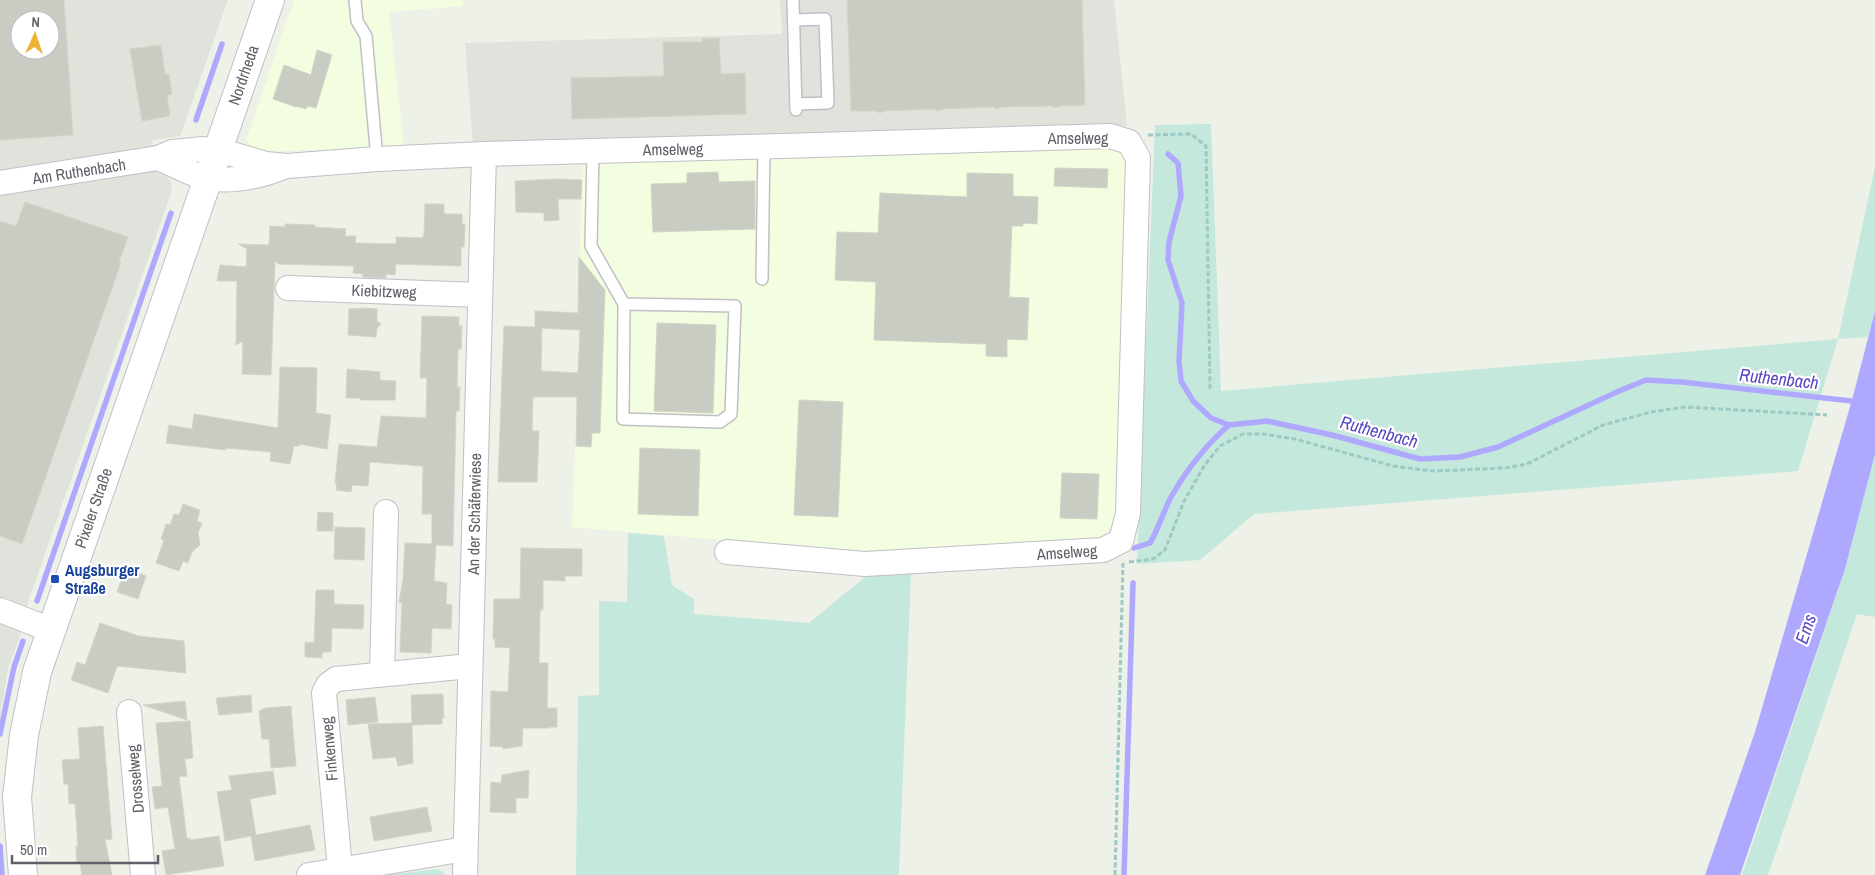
<svg xmlns="http://www.w3.org/2000/svg" width="1875" height="875" font-family="'Archivo Narrow',sans-serif">
<rect width="100%" height="100%" fill="#edf1e7"/>
<g fill="#f2fedf">
<path d="M 294,0 L 462,0 L 463,6 L 389,12 L 404,147 L 254,152 L 246,140 Z"/>
<path d="M 1111,144 L 1124,150 L 1130,161 L 1120,514 L 1105,537 L 868,553 L 572,527 L 581,291 L 578,290 L 583,161 Z"/>
</g>
<g fill="#e0e3dc" fill-rule="evenodd">
<path d="M 0,0 L 228,0 L 180,136 L 152,140 L 157,173 L 166,176 L 171,182 L 172,190 L 25,611 L 20,636 L 8,669 L 0,718 ZM 20,20 L 50,20 L 50,50 L 20,50 Z"/>
<path d="M 780,0 L 1114,0 L 1127,126 L 786,134 L 473,145 L 465,43 L 782,34 Z"/>
</g>
<g fill="#c4e8db">
<path d="M 1211,124 L 1221,391 L 1838,339 L 1875,167 L 1875,311 L 1868,337 L 1838,339 L 1798,471 L 1254,514 L 1200,560 L 1137,564 L 1155,125 Z"/>
<path d="M 1875,454 L 1875,617 L 1857,614 L 1768,875 L 1742,875 L 1845,569 Z"/>
<path d="M 628,533 L 664,536 L 672,585 L 694,599 L 694,614 L 809,623 L 865,577 L 911,571 L 899,875 L 576,875 L 578,696 L 599,695 L 599,601 L 627,602 Z"/>
<path d="M 438,869 L 446,875 L 387,875 Z"/>
</g>
<path fill="#aea9ff" d="M 1875,311 L 1875,454 L 1845,569 L 1740,875 L 1705,875 L 1755,732 L 1852,400 Z"/>
<g fill="none" stroke-linecap="round" stroke-linejoin="round">
<g stroke="#aea9ff" stroke-width="5.5">
<path d="M 196,120 L 222,44"/>
<path d="M 1168,154 L 1178,163 L 1181,196 L 1169,242 L 1168,260 L 1182,303 L 1179,361 L 1181,381 L 1193,401 L 1211,418 L 1229,425 L 1267,421 L 1332,435 L 1420,459 L 1460,457 L 1498,447 L 1619,391 L 1646,380 L 1682,382 L 1860,402"/>
<path d="M 1134,548 L 1150,543 C 1159,528 1163,512 1171,497 C 1187,469 1205,446 1229,425"/>
<path d="M 37,601 L 171,213"/>
<path d="M 0,734 L 14,667 L 23,641"/>
<path d="M 0,846 L 2,875"/>
<path d="M 1124,875 L 1133,583"/>
</g>
</g>
<g fill="#c9ccc3" stroke="#d1d6c5" fill-rule="evenodd">
<path d="M 0,0 L 64,0 L 73,135 L 0,140 ZM 20,20 L 50,20 L 50,50 L 20,50 Z"/>
<path d="M 847,0 L 1082,0 L 1085,105 L 1059,106 L 1055,108 L 1051,106 L 1001,107 L 997,109 L 993,107 L 943,109 L 938,111 L 934,109 L 884,111 L 880,113 L 876,111 L 851,111 Z"/>
<path d="M 719,38 L 721,74 L 745,73 L 746,114 L 572,119 L 571,78 L 664,76 L 663,42 L 702,42 L 702,39 Z"/>
<path d="M 161,45 L 165,74 L 169,74 L 172,94 L 167,95 L 170,116 L 142,121 L 130,49 Z"/>
<path d="M 317,50 L 332,55 L 316,108 L 307,106 L 306,109 L 296,106 L 296,107 L 273,99 L 284,65 L 311,75 Z"/>
<path d="M 1055,168 L 1108,169 L 1107,188 L 1054,186 Z"/>
<path d="M 718,172 L 719,182 L 755,181 L 755,229 L 653,232 L 651,184 L 687,183 L 687,173 Z"/>
<path d="M 967,173 L 1013,174 L 1013,196 L 1038,197 L 1037,224 L 1023,223 L 1023,226 L 1012,226 L 1009,297 L 1029,298 L 1027,340 L 1007,339 L 1007,357 L 986,356 L 986,344 L 874,340 L 876,282 L 835,280 L 837,232 L 878,233 L 880,193 L 967,197 Z"/>
<path d="M 557,179 L 582,180 L 581,199 L 558,199 L 559,220 L 544,221 L 544,213 L 516,212 L 515,181 Z"/>
<path d="M 25,202 L 128,237 L 119,262 L 121,263 L 22,544 L 0,536 L 0,221 L 16,226 Z"/>
<path d="M 425,204 L 444,204 L 444,214 L 462,214 L 462,224 L 465,224 L 464,247 L 461,247 L 461,266 L 396,264 L 395,275 L 386,274 L 386,278 L 363,277 L 363,274 L 353,273 L 354,266 L 279,264 L 275,261 L 271,375 L 242,374 L 243,341 L 236,345 L 237,281 L 217,281 L 220,265 L 246,267 L 247,249 L 238,244 L 269,245 L 270,226 L 285,227 L 285,224 L 315,225 L 315,227 L 346,229 L 345,236 L 356,236 L 355,243 L 396,244 L 396,237 L 423,238 L 423,235 L 424,235 Z"/>
<path d="M 579,257 L 605,290 L 600,433 L 592,433 L 591,447 L 576,446 L 577,397 L 533,397 L 532,431 L 539,431 L 537,482 L 498,482 L 504,326 L 535,327 L 535,311 L 578,313 ZM 542,328 L 580,330 L 578,373 L 541,371 Z"/>
<path d="M 362,308 L 377,309 L 377,321 L 381,324 L 377,328 L 376,337 L 348,335 L 349,309 Z"/>
<path d="M 422,316 L 459,317 L 459,326 L 462,326 L 461,349 L 458,349 L 457,388 L 460,387 L 459,411 L 456,411 L 453,546 L 436,545 L 434,581 L 447,583 L 446,604 L 452,605 L 451,629 L 432,628 L 431,653 L 400,652 L 402,603 L 399,602 L 403,580 L 405,543 L 432,544 L 432,514 L 422,514 L 423,466 L 370,462 L 368,486 L 352,485 L 351,492 L 336,490 L 337,483 L 335,483 L 339,444 L 377,447 L 381,416 L 426,418 L 427,378 L 420,378 Z"/>
<path d="M 657,323 L 716,325 L 713,413 L 654,411 Z"/>
<path d="M 280,367 L 317,368 L 316,413 L 331,415 L 327,449 L 299,444 L 299,446 L 294,446 L 290,464 L 270,461 L 271,452 L 226,448 L 226,450 L 166,443 L 169,425 L 192,429 L 194,414 L 278,428 Z"/>
<path d="M 347,369 L 380,372 L 380,380 L 396,381 L 395,400 L 361,400 L 359,398 L 346,398 Z"/>
<path d="M 799,400 L 843,402 L 838,517 L 794,515 Z"/>
<path d="M 640,448 L 700,450 L 698,516 L 638,514 Z"/>
<path d="M 1062,473 L 1099,474 L 1097,519 L 1060,518 Z"/>
<path d="M 183,504 L 200,510 L 197,521 L 202,523 L 198,533 L 200,545 L 192,552 L 188,563 L 183,561 L 179,571 L 156,563 L 164,540 L 161,539 L 166,524 L 170,525 L 174,514 L 179,515 Z"/>
<path d="M 318,512 L 333,513 L 333,531 L 317,531 Z"/>
<path d="M 335,527 L 365,528 L 364,560 L 334,559 Z"/>
<path d="M 521,548 L 582,549 L 582,576 L 565,576 L 565,581 L 543,580 L 543,610 L 540,610 L 539,663 L 548,663 L 547,708 L 557,708 L 557,727 L 550,727 L 550,728 L 523,728 L 522,746 L 503,749 L 503,747 L 490,746 L 491,691 L 508,692 L 510,648 L 495,647 L 495,639 L 493,639 L 494,599 L 520,599 Z"/>
<path d="M 126,568 L 146,576 L 138,599 L 117,592 Z"/>
<path d="M 316,590 L 334,590 L 334,604 L 364,605 L 363,629 L 332,628 L 331,652 L 322,652 L 322,658 L 305,657 L 305,642 L 314,643 Z"/>
<path d="M 100,623 L 139,636 L 184,641 L 186,673 L 117,666 L 108,693 L 71,680 L 77,662 L 85,665 Z"/>
<path d="M 443,694 L 444,718 L 442,718 L 442,724 L 412,725 L 413,763 L 398,766 L 396,757 L 373,759 L 368,724 L 412,723 L 411,695 Z"/>
<path d="M 251,695 L 252,712 L 219,715 L 216,698 Z"/>
<path d="M 375,697 L 378,722 L 348,725 L 346,700 Z"/>
<path d="M 185,701 L 187,720 L 143,705 Z"/>
<path d="M 291,706 L 296,766 L 271,768 L 269,739 L 262,739 L 259,711 L 266,708 Z"/>
<path d="M 190,721 L 193,758 L 185,759 L 187,776 L 179,777 L 187,839 L 190,838 L 190,840 L 219,836 L 224,866 L 166,875 L 162,851 L 175,849 L 168,807 L 155,809 L 152,787 L 162,786 L 156,723 Z"/>
<path d="M 103,726 L 112,839 L 105,840 L 112,875 L 82,875 L 80,863 L 77,863 L 76,846 L 78,846 L 75,803 L 69,804 L 68,784 L 64,784 L 62,760 L 80,759 L 78,728 Z"/>
<path d="M 529,770 L 528,798 L 516,798 L 516,813 L 490,812 L 491,782 L 501,783 L 502,775 Z"/>
<path d="M 273,771 L 276,794 L 250,799 L 256,835 L 310,825 L 315,850 L 255,861 L 251,836 L 225,841 L 217,792 L 232,790 L 229,776 Z"/>
<path d="M 427,807 L 432,831 L 374,841 L 370,817 Z"/>
</g>
<g fill="none" stroke-linecap="round" stroke-linejoin="round">
<defs>
<g id="lane">
<path d="M 355,0 L 357,21 L 366,36 L 377,159"/>
<path d="M 793,0 L 796,110"/>
<path d="M 794,20 L 825,19 L 828,103 L 796,104"/>
<path d="M 593,151 L 591,246 L 624,304 L 623,419 L 720,422 L 731,414 L 735,306 L 624,304"/>
<path d="M 762,279 L 764,147"/>
</g>
<g id="street">
<path d="M 158,158 C 171,163 184,171 197,175 C 225,184 255,178 281,168"/>
<path d="M 0,183 L 158,158 L 172,152 L 203,149 L 232,154 L 266,164 L 287,166 L 377,159 L 484,154 L 783,146 L 1110,136 L 1129,142 L 1138,158 L 1128,513 L 1121,541 L 1103,550 L 865,564 L 727,552"/>
<path d="M 288,288 L 480,295"/>
<path d="M 0,610 L 51,630"/>
<path d="M 382,674 L 386,512"/>
<path d="M 129,712 L 143,875"/>
<path d="M 340,869 L 324,693 L 328,685 L 336,679 L 470,666"/>
<path d="M 309,875 L 465,849"/>
<path d="M 465,875 L 484,154"/>
</g>
<path id="secondary" d="M 23,875 L 17,797 L 24,735 L 37,672 L 270,0"/>
</defs>
<use href="#lane" stroke="#c0bfc6" stroke-width="14"/>
<use href="#street" stroke="#c0bfc6" stroke-width="26"/>
<use href="#secondary" stroke="#c1c0c8" stroke-width="30"/>
<g stroke="#9dc9c5" stroke-width="3" stroke-dasharray="5 2.5" stroke-linecap="butt">
<path d="M 1148,135 L 1191,134 L 1206,146 L 1210,389"/>
<path d="M 1129,562 L 1153,559 L 1165,550 L 1184,501 L 1204,466 L 1220,446 L 1243,434 L 1263,434 L 1295,439 L 1393,466 L 1433,471 L 1505,468 L 1527,464 L 1603,425 L 1651,412 L 1685,407 L 1827,415"/>
<path d="M 1115,875 L 1123,563"/>
</g>
<use href="#lane" stroke="#fff" stroke-width="11"/>
<use href="#street" stroke="#fff" stroke-width="24"/>
<use href="#secondary" stroke="#fff" stroke-width="28"/>
</g>
<rect fill="#1a4fb4" stroke="#fff" stroke-width="2" x="50" y="574" width="10" height="10" rx="2.5"/>
<g text-anchor="middle" stroke-width="4.5" stroke-linejoin="round" paint-order="stroke">
<g font-size="16" fill="#605f68" stroke="#fff">
<text transform="translate(243 75) rotate(-71)" y="6">Nordrheda</text>
<text x="1078" y="144">Amselweg</text>
<text transform="translate(673 149) rotate(-1)" y="6">Amselweg</text>
<text transform="translate(79 171) rotate(-9)" y="6">Am Ruthenbach</text>
<text transform="translate(384 291) rotate(2)" y="6">Kiebitzweg</text>
<text transform="translate(93 508) rotate(-71)" y="6">Pixeler Straße</text>
<text transform="translate(474 514) rotate(-89)" y="6">An der Schäferwiese</text>
<text transform="translate(1067 552) rotate(-4)" y="6">Amselweg</text>
<text transform="translate(329 749) rotate(-95)" y="6">Finkenweg</text>
<text transform="translate(135 779) rotate(-95)" y="6">Drosselweg</text>
</g>
<g font-size="16" font-weight="bold" fill="#164399" stroke="#fff" text-anchor="start">
<text x="65" y="576">Augsburger<tspan x="65" dy="18">Straße</tspan></text>
</g>
<g font-size="18" font-style="italic" fill="#5a49c5" stroke="#fff">
<text transform="translate(1779 379) rotate(6)" y="6">Ruthenbach</text>
<text transform="translate(1379 432) rotate(15)" y="6">Ruthenbach</text>
<text transform="translate(1806 629) rotate(-71)" y="6">Ems</text>
</g>
</g>
<g transform="translate(35 35) rotate(3)"><circle r="24" fill="#ffffff" stroke="#bfbfc3"/>
<path d="M0-4L9 19L0 12L-9 19Z" fill="#ebb433"/>
<text y="-8" font-size="14" font-weight="bold" text-anchor="middle" fill="#605f68">N</text>
</g>
<path d="M12 855v8h146v-8" fill="none" stroke="#605f68" stroke-width="2.5"/>
<text x="20" y="855" font-size="15" fill="#605f68" stroke="#ffffff" stroke-width="4" paint-order="stroke">50 m</text>
</svg>
